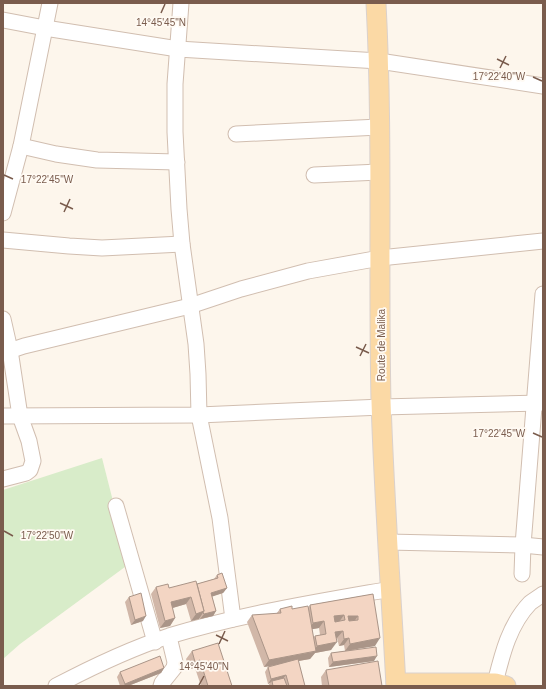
<svg xmlns="http://www.w3.org/2000/svg" width="546" height="689" font-family="Helvetica,sans-serif">
<rect width="100%" height="100%" fill="#fdf6ec"/>
<path fill="#d8ecc9" d="M 102,458 L 129,564 L 20,644 L 3,659 L 3,490 Z"/>
<g fill="none" stroke-linecap="round" stroke-linejoin="round">
<defs>
<g id="minor">
<path d="M 181,3 L 175,84 L 175,132 L 179,209 L 182,244 L 196,344 L 198,374 L 199,415 L 220,518 L 233,619"/>
<path d="M 3,20 L 45,28 L 178,49 L 379,61 L 543,86"/>
<path d="M 236,134 L 379,127"/>
<path d="M 21,146 L 56,154 L 97,160 L 177,162"/>
<path d="M 314,175 L 379,172"/>
<path d="M 3,213 L 21,146 L 50,3"/>
<path d="M 3,240 L 69,246 L 102,248 L 182,244"/>
<path d="M 3,319 L 10,350 L 20,416 L 29,441 L 33,461 L 30,470 L 26,473 L 3,479"/>
<path d="M 3,353 L 24,346 L 190,306 L 241,289 L 308,271 L 380,258 L 543,241"/>
<path d="M 3,416 L 199,415 L 382,407 L 543,403"/>
<path d="M 116,506 L 155,642"/>
<path d="M 388,542 L 523,545 L 543,547"/>
<path d="M 522,574 L 523,545 L 543,294"/>
<path d="M 495,683 C 502,655 509,625 530,603 C 534,600 539,597 543,594"/>
<path d="M 56,686 C 92,667 130,649 169,636 C 242,614 317,602 391,589"/>
<path d="M 161,686 L 162,683 L 174,668 L 175,662 L 169,637"/>
</g>
<g id="major">
<path d="M 376,3 C 383,136 378,269 381,401 C 384,496 391,591 396,686"/>
<path d="M 396,683 L 495,683 L 506,686"/>
</g>
</defs>
<use href="#minor" stroke="#d1beb0" stroke-width="17"/>
<use href="#major" stroke="#dad1cd" stroke-width="21"/>
<use href="#minor" stroke="#fff" stroke-width="15"/>
<use href="#major" stroke="#fbd9a5" stroke-width="19"/>
</g>
<g fill="#d1b7a8" fill-rule="evenodd">
<path d="M 217,575 L 227,588 L 223,593 L 212,596 L 216,611 L 213,616 L 200,619 L 200,618 L 199,619 L 191,621 L 186,604 L 172,608 L 175,618 L 170,626 L 160,628 L 151,594 L 156,587 L 169,588 L 197,584 L 214,579 Z"/>
<path d="M 373,594 L 375,646 L 354,649 L 374,661 L 329,667 L 328,658 L 331,653 L 345,651 L 344,645 L 339,646 L 337,638 L 336,639 L 331,650 L 315,653 L 310,659 L 298,661 L 305,686 L 268,686 L 270,683 L 268,684 L 265,672 L 268,667 L 278,665 L 264,667 L 247,622 L 252,615 L 276,614 L 280,609 L 292,609 L 308,608 L 310,605 ZM 319,628 L 320,635 L 315,636 L 313,638 L 312,629 Z"/>
<path d="M 129,597 L 143,621 L 131,625 L 125,602 Z"/>
<path d="M 192,651 L 232,686 L 201,686 L 195,668 L 190,669 L 186,659 Z"/>
<path d="M 164,668 L 161,673 L 128,686 L 120,686 L 117,677 L 120,672 Z"/>
<path d="M 326,670 L 382,686 L 322,686 L 321,677 Z"/>
</g>
<g fill="#aa9588">
<path d="M 227,588 L 223,593 L 208,598 L 211,593 Z"/>
<path d="M 191,597 L 186,604 L 166,610 L 171,602 Z"/>
<path d="M 204,611 L 199,619 L 191,621 L 196,614 Z"/>
<path d="M 216,611 L 213,616 L 200,619 L 204,614 Z"/>
<path d="M 344,615 L 339,622 L 329,624 L 334,616 Z"/>
<path d="M 146,616 L 143,621 L 131,625 L 135,620 Z"/>
<path d="M 348,616 L 358,616 L 353,623 L 343,624 Z"/>
<path d="M 175,618 L 170,626 L 160,628 L 165,621 Z"/>
<path d="M 324,621 L 319,628 L 308,630 L 313,623 Z"/>
<path d="M 343,631 L 337,638 L 330,640 L 335,632 Z"/>
<path d="M 349,638 L 344,645 L 339,646 L 344,639 Z"/>
<path d="M 380,638 L 375,646 L 345,651 L 350,644 Z"/>
<path d="M 337,642 L 331,650 L 315,653 L 310,659 L 264,667 L 269,660 L 313,652 L 317,646 Z"/>
<path d="M 377,656 L 374,661 L 329,667 L 333,662 Z"/>
<path d="M 200,660 L 195,668 L 190,669 L 195,662 Z"/>
<path d="M 164,668 L 161,673 L 128,686 L 123,686 L 125,684 Z"/>
<path d="M 286,675 L 282,680 L 272,681 L 270,683 L 268,684 L 271,679 Z"/>
</g>
<g fill="#f3d5c3" stroke="#aa9588" fill-rule="evenodd">
<path d="M 222,573 L 227,588 L 211,593 L 216,611 L 204,614 L 203,613 L 204,611 L 197,584 L 218,578 L 217,575 Z"/>
<path d="M 196,581 L 204,611 L 196,614 L 191,597 L 171,602 L 175,618 L 165,621 L 156,587 L 168,584 L 169,588 Z"/>
<path d="M 141,593 L 146,616 L 135,620 L 129,597 Z"/>
<path d="M 373,594 L 380,638 L 350,644 L 349,638 L 344,639 L 343,631 L 335,632 L 337,642 L 317,646 L 315,636 L 326,634 L 324,621 L 313,623 L 310,605 ZM 344,615 L 345,620 L 335,622 L 334,616 ZM 348,616 L 358,616 L 358,620 L 349,621 Z"/>
<path d="M 292,606 L 292,609 L 308,606 L 316,651 L 269,660 L 252,615 L 281,613 L 280,609 Z"/>
<path d="M 218,643 L 232,686 L 208,686 L 200,660 L 195,662 L 192,651 Z"/>
<path d="M 376,647 L 377,656 L 333,662 L 331,653 Z"/>
<path d="M 160,656 L 164,668 L 125,684 L 120,672 Z"/>
<path d="M 298,659 L 305,686 L 289,686 L 286,675 L 271,679 L 268,667 Z"/>
<path d="M 378,661 L 382,686 L 329,686 L 326,670 Z"/>
<path d="M 284,678 L 287,686 L 273,686 L 272,681 Z"/>
</g>
<path fill="none" stroke="#7a5c4d" stroke-width="1.5" d="M 161,13 L 165,4M 497,59 L 509,65M 500,68 L 506,56M 533,77 L 542,81M 4,175 L 13,179M 60,203 L 73,209M 64,212 L 70,199M 356,347 L 369,353M 360,356 L 366,344M 533,433 L 542,437M 4,531 L 13,536M 216,635 L 228,641M 219,644 L 225,631M 199,685 L 204,676"/>
<g text-anchor="middle" stroke-width="3.5" stroke-linejoin="round" paint-order="stroke">
<g font-size="10" fill="#7a5c4d" stroke="#fffaf3">
<text transform="translate(381 345) rotate(-90)" y="4">Route de Malika</text>
</g>
</g>
<g font-size="10" text-anchor="middle" fill="#7a5c4d" stroke="#fffaf3" stroke-width="3.5" stroke-linejoin="round" paint-order="stroke">
<text x="161" y="26">14°45'45"N</text>
<text x="499" y="80">17°22'40"W</text>
<text x="47" y="183">17°22'45"W</text>
<text x="499" y="437">17°22'45"W</text>
<text x="47" y="539">17°22'50"W</text>
<text x="204" y="670">14°45'40"N</text>
</g>
<rect width="546" height="689" fill="none" stroke="#7a5c4d" stroke-width="8"/>
</svg>
